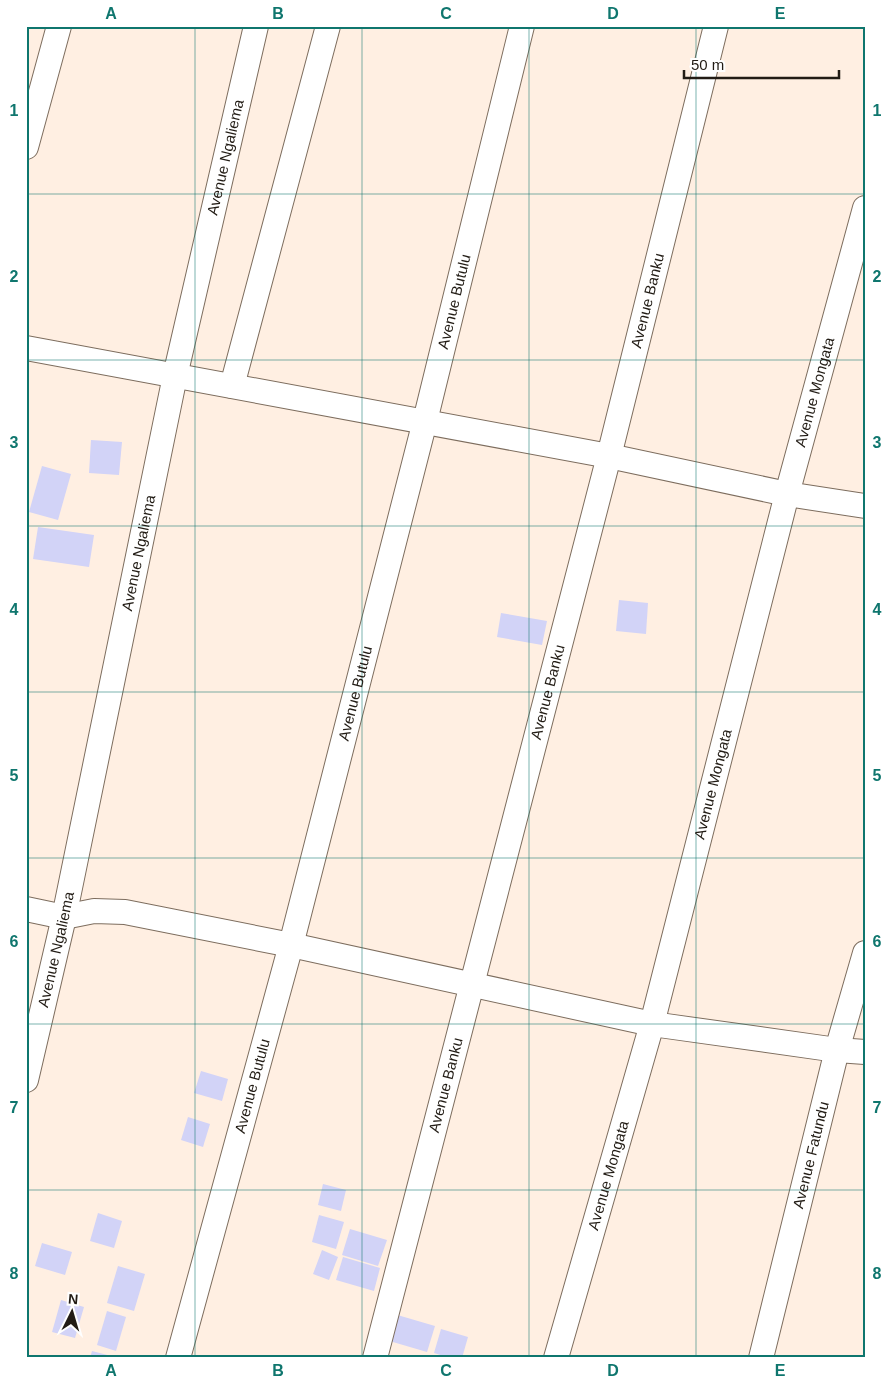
<svg xmlns="http://www.w3.org/2000/svg" width="891" height="1384" font-family="Helvetica,sans-serif">
<rect width="100%" height="100%" fill="#ffefe2"/>
<g fill="#d2d3f7">
<path d="M 91,440 L 122,442 L 119,475 L 89,473 Z"/>
<path d="M 42,466 L 71,474 L 58,520 L 29,512 Z"/>
<path d="M 38,527 L 94,535 L 89,567 L 33,559 Z"/>
<path d="M 619,600 L 648,603 L 646,634 L 616,631 Z"/>
<path d="M 501,613 L 547,621 L 542,645 L 497,637 Z"/>
<path d="M 201,1071 L 228,1079 L 222,1101 L 194,1093 Z"/>
<path d="M 188,1117 L 210,1124 L 203,1147 L 181,1140 Z"/>
<path d="M 323,1184 L 346,1190 L 341,1211 L 318,1205 Z"/>
<path d="M 98,1213 L 122,1221 L 114,1248 L 90,1241 Z"/>
<path d="M 319,1215 L 344,1222 L 336,1249 L 312,1242 Z"/>
<path d="M 350,1229 L 387,1240 L 378,1266 L 342,1255 Z"/>
<path d="M 42,1243 L 72,1252 L 65,1275 L 35,1266 Z"/>
<path d="M 322,1250 L 338,1257 L 329,1280 L 313,1274 Z"/>
<path d="M 343,1257 L 380,1268 L 374,1291 L 336,1280 Z"/>
<path d="M 118,1266 L 145,1274 L 134,1311 L 107,1303 Z"/>
<path d="M 61,1300 L 84,1307 L 75,1338 L 52,1332 Z"/>
<path d="M 107,1311 L 126,1317 L 116,1351 L 97,1345 Z"/>
<path d="M 394,1314 L 435,1326 L 427,1352 L 386,1340 Z"/>
<path d="M 441,1329 L 468,1337 L 462,1358 L 450,1358 L 434,1353 Z"/>
<path d="M 92,1351 L 115,1357 L 115,1358 L 90,1358 Z"/>
</g>
<g fill="none" stroke-linecap="round" stroke-linejoin="round">
<defs>
<g id="street">
<path d="M 26,147 L 59,26"/>
<path d="M 26,348 L 609,456 L 787,494 L 865,506"/>
<path d="M 232,386 L 328,26"/>
<path d="M 26,909 L 64,917 L 94,911 L 125,912 L 291,945 L 652,1024 L 837,1050 L 865,1052"/>
<path id="s1" d="M 26,1080 L 64,917 L 175,376 L 256,26"/>
<path id="s2" d="M 178,1358 L 291,945 L 425,421 L 522,26"/>
<path id="s3" d="M 375,1358 L 609,456 L 716,26"/>
<path id="s4" d="M 556,1358 L 652,1024 L 787,494 L 865,208"/>
<path id="s5" d="M 761,1358 L 837,1050 L 865,953"/>
</g>
</defs>
<use href="#street" stroke="#7d6d5e" stroke-width="26"/>
<use href="#street" stroke="#fff" stroke-width="24"/>
</g>
<path fill="none" stroke="#0f766e" stroke-width="1" stroke-opacity="0.55" d="M 195,26 L 195,1358M 362,26 L 362,1358M 529,26 L 529,1358M 696,26 L 696,1358M 26,194 L 865,194M 26,360 L 865,360M 26,526 L 865,526M 26,692 L 865,692M 26,858 L 865,858M 26,1024 L 865,1024M 26,1190 L 865,1190"/>
<g text-anchor="middle" stroke-width="4" stroke-linejoin="round" paint-order="stroke">
<g font-size="15" fill="#221c15" stroke="#fff">
<text dy="5" stroke="none"><textPath href="#s1" startOffset="944">Avenue Ngaliema</textPath></text>
<text dy="5" stroke="none"><textPath href="#s3" startOffset="1092">Avenue Banku</textPath></text>
<text dy="5" stroke="none"><textPath href="#s2" startOffset="1092">Avenue Butulu</textPath></text>
<text dy="5" stroke="none"><textPath href="#s4" startOffset="1000">Avenue Mongata</textPath></text>
<text dy="5" stroke="none"><textPath href="#s1" startOffset="539">Avenue Ngaliema</textPath></text>
<text dy="5" stroke="none"><textPath href="#s3" startOffset="688">Avenue Banku</textPath></text>
<text dy="5" stroke="none"><textPath href="#s2" startOffset="688">Avenue Butulu</textPath></text>
<text dy="5" stroke="none"><textPath href="#s4" startOffset="595">Avenue Mongata</textPath></text>
<text dy="5" stroke="none"><textPath href="#s1" startOffset="134">Avenue Ngaliema</textPath></text>
<text dy="5" stroke="none"><textPath href="#s2" startOffset="282">Avenue Butulu</textPath></text>
<text dy="5" stroke="none"><textPath href="#s3" startOffset="282">Avenue Banku</textPath></text>
<text dy="5" stroke="none"><textPath href="#s5" startOffset="209">Avenue Fatundu</textPath></text>
<text dy="5" stroke="none"><textPath href="#s4" startOffset="190">Avenue Mongata</textPath></text>
</g>
</g>
<rect width="891" height="1384" fill="none" stroke="#ffffff" stroke-width="55"/>
<g transform="translate(72 1312) rotate(5)" stroke="#ffffff" stroke-width="4" paint-order="stroke">
<path d="M0-4L9 19L0 12L-9 19Z" fill="#221c15"/>
<text y="-8" font-size="14" font-weight="bold" text-anchor="middle" fill="#221c15">N</text>
</g>
<path d="M684 70v8h155v-8" fill="none" stroke="#221c15" stroke-width="2.5"/>
<text x="691" y="70" font-size="15" fill="#221c15" stroke="#ffffff" stroke-width="4" paint-order="stroke">50 m</text>
<rect x="28" y="28" width="836" height="1328" fill="none" stroke="#0f766e" stroke-width="2"/>
<g font-size="16" text-anchor="middle" font-weight="bold" fill="#0f766e">
<text x="111" y="19">A</text>
<text x="278" y="19">B</text>
<text x="446" y="19">C</text>
<text x="613" y="19">D</text>
<text x="780" y="19">E</text>
<text x="14" y="116">1</text>
<text x="877" y="116">1</text>
<text x="14" y="282">2</text>
<text x="877" y="282">2</text>
<text x="14" y="448">3</text>
<text x="877" y="448">3</text>
<text x="14" y="615">4</text>
<text x="877" y="615">4</text>
<text x="14" y="781">5</text>
<text x="877" y="781">5</text>
<text x="14" y="947">6</text>
<text x="877" y="947">6</text>
<text x="14" y="1113">7</text>
<text x="877" y="1113">7</text>
<text x="14" y="1279">8</text>
<text x="877" y="1279">8</text>
<text x="111" y="1376">A</text>
<text x="278" y="1376">B</text>
<text x="446" y="1376">C</text>
<text x="613" y="1376">D</text>
<text x="780" y="1376">E</text>
</g>
</svg>
